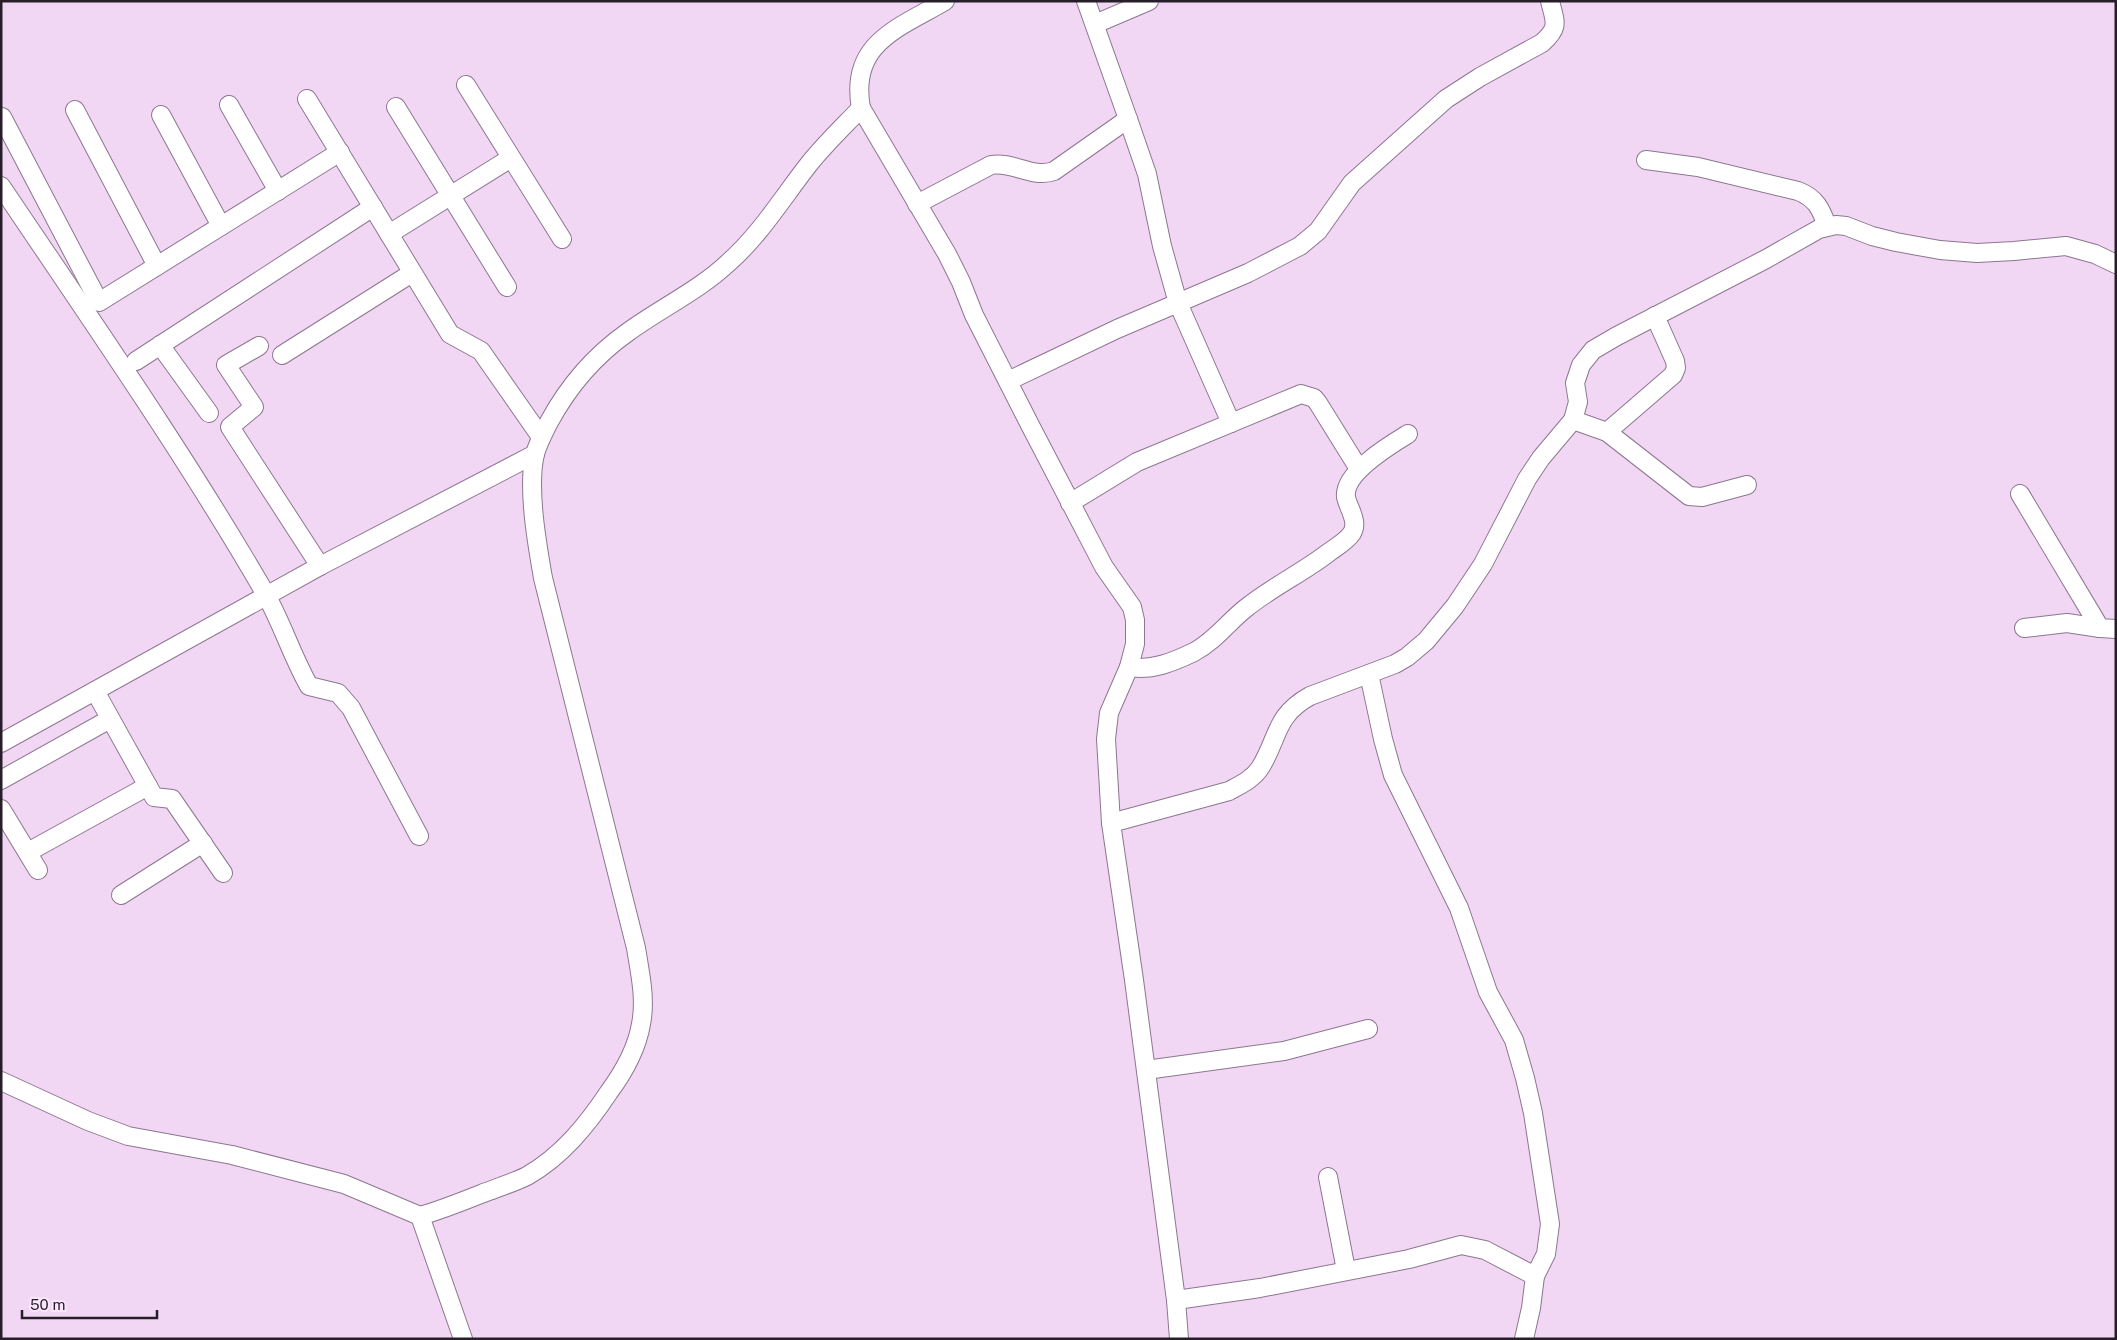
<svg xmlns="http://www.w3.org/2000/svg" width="2117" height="1340" font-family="'Public Sans',sans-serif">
<rect width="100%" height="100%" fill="#f1d7f4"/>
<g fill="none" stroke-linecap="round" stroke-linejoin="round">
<defs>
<g id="minor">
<path d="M 945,1 C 899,28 849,43 861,108 L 947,254 L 961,282 L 974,315 L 1030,425 L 1104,567 L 1132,607 L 1135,620 L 1135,644 L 1129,667 L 1109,713 L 1106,739 L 1111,823 L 1134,980 L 1176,1300 L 1179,1339"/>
<path d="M 1086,1 L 1128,119"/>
<path d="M 1095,24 L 1149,1"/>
<path d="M 466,85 L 562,239"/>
<path d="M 307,99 L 450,334 L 481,351 L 541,437"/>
<path d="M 229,105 L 278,191"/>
<path d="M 396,107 L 507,287"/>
<path d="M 75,110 L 157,266"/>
<path d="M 161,115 L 221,226"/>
<path d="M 2,117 L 99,302 L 340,152"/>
<path d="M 1646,160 L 1698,167 L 1798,191 C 1816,198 1821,209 1827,226"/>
<path d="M 1,186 C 91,320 184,453 265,593 C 282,623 292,656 309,686 L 338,693 L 351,708 L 419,836"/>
<path d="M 917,204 L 991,165 C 1013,161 1033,179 1054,171 L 1128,119 L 1147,174 L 1162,246 L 1178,303 L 1231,423"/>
<path d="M 389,234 L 511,158"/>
<path d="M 160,345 L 209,413"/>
<path d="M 259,346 L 226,365 L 254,407 L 230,427 L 320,566"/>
<path d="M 282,355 L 412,273"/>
<path d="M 136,361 L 373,207"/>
<path d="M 1008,381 L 1117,329 L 1248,273 L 1300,246 L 1318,231 L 1352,183 L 1446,99 L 1480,77 L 1542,43 C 1560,27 1555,22 1550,1"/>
<path d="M 1573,420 L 1607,432 L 1689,496 L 1702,497 L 1747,485"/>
<path d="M 1607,432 L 1673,375 L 1676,368 L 1675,361 L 1655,316"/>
<path d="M 2020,494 L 2100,628 L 2116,629"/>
<path d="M 1070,503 L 1137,462 L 1301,394 L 1314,398 L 1318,403 L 1359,469"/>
<path d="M 2024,628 L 2067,623 L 2100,628"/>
<path d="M 1129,667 C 1152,671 1173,662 1194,652 C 1215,641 1228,622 1246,608 C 1272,587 1302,573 1328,553 C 1336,547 1347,541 1352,533 C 1359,521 1348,508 1346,497 C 1343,473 1390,445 1408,434"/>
<path d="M 1369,674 L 1383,739 L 1393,775 L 1459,908 L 1488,992 L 1514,1040 L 1525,1078 L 1533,1113 L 1550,1224 L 1546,1254 L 1535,1276"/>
<path d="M 95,691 L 154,797 L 172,799 L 223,873"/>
<path d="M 1,743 L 320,566 L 535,454"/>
<path d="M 1,780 L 110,719"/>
<path d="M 1,809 L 38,870"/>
<path d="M 1111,823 L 1229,791 C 1240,785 1253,779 1260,768 C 1279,738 1274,716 1310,696 L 1395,664 L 1407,657 L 1426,641 L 1455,606 L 1483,564 L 1527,479 L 1541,458 L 1573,420 L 1578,402 L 1575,383 L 1581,365 L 1593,350 L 1617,336 L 1766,259 L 1819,229 L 1836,225 L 1846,226 L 1872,236 L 1896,242 L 1940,250 L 1977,253 L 2014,251 L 2066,246 L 2095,254 L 2116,264"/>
<path d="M 28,852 L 148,786"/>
<path d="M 121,895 L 203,843"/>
<path d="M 1146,1070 L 1284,1051 L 1368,1029"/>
<path d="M 1,1081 L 88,1121 L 128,1136 L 232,1155 L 344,1184 L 420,1216 C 441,1210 461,1202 481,1194 C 496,1188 513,1183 527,1176 C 562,1156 587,1125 609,1092 C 623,1073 637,1048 641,1024 C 646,999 640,973 636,948 L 543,578 C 537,544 527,487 535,454 C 538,443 544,432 549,422 C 569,385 594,356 628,332 C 661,308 698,291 728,263 C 760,235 783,197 809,164 C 825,144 844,126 861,108"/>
<path d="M 1328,1177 L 1346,1270"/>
<path d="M 420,1216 L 463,1339"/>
<path d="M 1176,1300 L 1260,1288 L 1409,1259 L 1461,1245 L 1485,1250 L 1535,1276 L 1531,1308 L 1524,1339"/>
</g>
</defs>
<use href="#minor" stroke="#8d7690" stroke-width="20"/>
<use href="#minor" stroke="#fff" stroke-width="18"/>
</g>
<rect width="2117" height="1340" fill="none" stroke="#281e29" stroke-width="5"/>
<path d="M22 1310v8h135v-8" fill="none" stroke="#281e29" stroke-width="2.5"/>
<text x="30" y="1310" font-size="15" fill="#281e29" stroke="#fce6fe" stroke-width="4" paint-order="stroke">50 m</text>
</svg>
